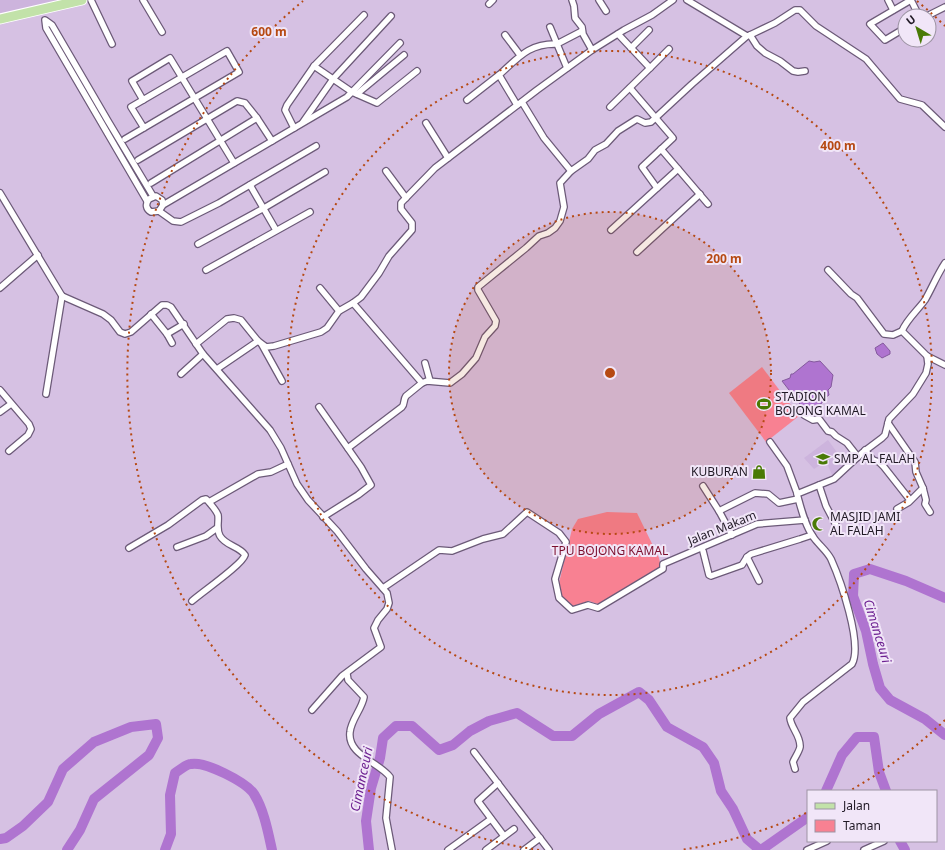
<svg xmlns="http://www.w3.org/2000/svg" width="945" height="850" font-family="'Noto Sans',sans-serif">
<rect width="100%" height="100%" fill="#d6c1e3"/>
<g fill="#cdb4dd">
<path d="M 0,0 L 63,0 L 0,15 Z"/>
<path d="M 828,440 L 847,466 L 833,477 L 826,461 L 814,469 L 804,458 Z"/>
</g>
<g fill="#f88192">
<path d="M 762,367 L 799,416 L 766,442 L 729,393 Z"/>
<path d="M 607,512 L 637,513 L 659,558 L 661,567 L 598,604 L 589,601 L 573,606 L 562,597 L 559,583 L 572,529 L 578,519 Z"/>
</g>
<g fill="#af74d0" stroke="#84599d">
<path d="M 883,343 L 890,351 L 890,354 L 882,358 L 877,354 L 875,348 Z"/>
<path d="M 809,361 L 814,362 L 820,361 L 833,375 L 831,387 L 828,390 L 829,395 L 825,398 L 822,403 L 806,412 L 782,381 L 790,378 L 791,374 L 793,374 Z"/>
</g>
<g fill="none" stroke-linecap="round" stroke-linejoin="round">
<g stroke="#af74d0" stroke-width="10">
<path d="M 945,598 L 906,581 L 870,569 L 854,574 L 853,596 L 866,631 L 873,664 L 880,688 L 890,700 L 925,719 L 945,735"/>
<path d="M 826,791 L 842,755 L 857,737 L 874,737 L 879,772 L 886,791"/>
<path d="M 0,839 L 6,838 L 23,826 L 48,802 L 63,769 L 94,742 L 131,727 L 156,724 L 158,738 L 149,755 L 94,799 L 80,830 L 67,850"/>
<path d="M 900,841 L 905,850"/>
<path d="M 165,850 L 171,834 L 170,795 L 175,773 C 180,770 186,764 191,764 C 205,761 246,782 254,794 C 264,810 268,832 272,850"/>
<path d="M 369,850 L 366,821 L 371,788 L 380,758 L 383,738 L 396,726 L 412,726 L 439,750 L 453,745 L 470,731 L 489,721 L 517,713 L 553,736 L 572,736 L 599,714 L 639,692 L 649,700 L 667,727 L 703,747 L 714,763 L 721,791 L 733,809 L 747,839 L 760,850"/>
<path d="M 761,850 L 808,817"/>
</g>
<defs>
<g id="street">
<path d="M 91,0 L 112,44"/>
<path d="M 143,0 L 162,32"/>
<path d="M 572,0 L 574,6 L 575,18 L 582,27 L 583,34 L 592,50"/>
<path d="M 599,0 L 606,11"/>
<path d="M 687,0 L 747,36 L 750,35 L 775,23 L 795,10 L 800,10 L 816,26 L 866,59 L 900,99 L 922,105 L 945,127"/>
<path d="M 888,0 L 893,10"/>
<path d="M 911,0 L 919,16"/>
<path d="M 489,4 L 493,0"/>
<path d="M 927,16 L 945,7"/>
<path d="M 550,27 L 557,44 L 582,31"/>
<path d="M 905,28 L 885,40 L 870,24 L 911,0"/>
<path d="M 505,35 L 520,55"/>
<path d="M 750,35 L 757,46 L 765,53 L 780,61 L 793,71 L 798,72 L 805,71"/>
<path d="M 631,48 L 649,30"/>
<path d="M 314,66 L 352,92 L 377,103 L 417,71"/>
<path d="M 650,68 L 669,49"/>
<path d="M 630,88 L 673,138 L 642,167 L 657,188"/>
<path d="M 357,94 L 404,55"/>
<path d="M 143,100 L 132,81 L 170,58 L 234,163"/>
<path d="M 467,100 L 499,75"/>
<path d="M 522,102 L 544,138 L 571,171 L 588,159 L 595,150 L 606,144 L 618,131 L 637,119 L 645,123 L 651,122 L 692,84 L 747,36"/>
<path d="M 517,105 L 499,75 C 518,58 529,43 557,44 L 567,68"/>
<path d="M 610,107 L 650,68 L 618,34"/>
<path d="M 303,122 L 333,79 L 391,16"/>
<path d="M 426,123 L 448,158"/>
<path d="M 294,128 L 285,110 L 287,105 L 314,66 L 364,15"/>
<path d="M 125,139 L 239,72 L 227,51 L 131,107 L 144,128"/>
<path d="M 661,149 L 708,204"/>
<path d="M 138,160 L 237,101 L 245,103 L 257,118"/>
<path d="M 386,171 L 406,198"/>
<path d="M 151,183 L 257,118 L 272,141"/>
<path d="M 250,185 L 276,230"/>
<path d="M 0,193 L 62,296 L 103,314 L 111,320 L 120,332 L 125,334 L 131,332 L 162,305 L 167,305 L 171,307 L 203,354 L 270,430 L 281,448 L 297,484 L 308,500 L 337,531 L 366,569 L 387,593 L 389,603 L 387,609 L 378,620 L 374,628 L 381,647 L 342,676 L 312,710"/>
<path d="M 147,201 L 46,28 L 45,20 L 52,25 L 108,121 L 153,196"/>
<path d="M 163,205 L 162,200 L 156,196 L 149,199 C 145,204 146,209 151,212 L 159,211 L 163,205 L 347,97 L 400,43"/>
<path d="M 159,211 L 173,221 L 181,222 L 219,203 L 316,146"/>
<path d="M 611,230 L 678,169"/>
<path d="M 198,244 L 264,208 L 325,172"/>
<path d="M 637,252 L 700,194"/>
<path d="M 945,263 C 937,275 932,288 925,300 C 918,310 907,319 902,331 L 927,356 L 945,365"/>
<path d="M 206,270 L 310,212"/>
<path d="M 828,270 L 851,294 L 857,298 L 884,334 L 893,335 L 902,331"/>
<path d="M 0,288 L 38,255"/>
<path d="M 320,288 L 339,311"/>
<path d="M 353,303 L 422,383"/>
<path d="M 151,314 L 167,334 L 172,343"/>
<path d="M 167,334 L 184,324"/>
<path d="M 196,344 L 227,319 L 234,318 L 241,320 L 258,341 L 266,347 L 274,346 L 321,332 L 327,328 L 339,311 L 353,303 L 361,297 L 379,273 L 389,256 L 412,230 L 412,223 L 401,209 L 401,203 L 435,168 L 537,90 L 592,50 L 624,30 L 652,15 L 673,0"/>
<path d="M 262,345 L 282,381"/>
<path d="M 425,363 L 430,381"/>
<path d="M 217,369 L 258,341"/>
<path d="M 181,374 L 203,354"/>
<path d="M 0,390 L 29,424 L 31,429 L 28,435 L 9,451"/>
<path d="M 46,394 L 62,296"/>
<path d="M 319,407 L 361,467 L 371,485 L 358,495 L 323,517"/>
<path d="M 0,412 L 11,404"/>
<path d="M 804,415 L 813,420 L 819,419 L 828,431 L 832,432 L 836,436 L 847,443 L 858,457"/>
<path d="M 888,423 L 915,462 L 916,472 L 923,488 L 926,500 L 925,504 L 930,512"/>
<path d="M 770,442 L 787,466 L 797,493"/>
<path d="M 348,448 L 402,407 C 405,404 403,400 406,396 L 422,383 L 427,381 L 450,383 L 462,374 L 476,358 L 485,337 L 495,326 L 496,321 L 478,290 L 478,287 L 526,248 L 539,236 L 548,233 L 555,228 L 560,221 L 564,207 L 560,183 L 571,171"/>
<path d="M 865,450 L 873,460 L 879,462 L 884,467 L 910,500"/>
<path d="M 819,485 L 826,506 L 836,525"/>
<path d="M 703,486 L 719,511 L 755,493 L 768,494 L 779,503 L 798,499"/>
<path d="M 897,509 L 909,502 L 923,488"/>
<path d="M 719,511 L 732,535"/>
<path d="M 177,547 L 206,536 L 217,528"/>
<path d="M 129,548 L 168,525 L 202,500 L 206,499 L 209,502"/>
<path d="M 703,551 L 709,575 L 711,576 L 742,565 L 747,557 L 751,554 L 800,539 L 812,535"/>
<path d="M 747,557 L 759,581"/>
<path d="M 383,588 L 439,550 L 452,551 L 483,539 L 503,534 L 527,512 L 559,533 L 566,542 L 555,579 L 559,598 L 572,610 L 588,605 L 598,608 L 663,569 L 663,564 L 757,524 L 805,520"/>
<path d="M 192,601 C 202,592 242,565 245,555 C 239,546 226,546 220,536 C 216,529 219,522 218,515 C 216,510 212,506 209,502 L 258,474 L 271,472 L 288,464"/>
<path d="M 347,674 L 348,680 L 364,697 C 362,709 351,720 350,732 C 347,755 379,762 390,777 L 386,818 L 392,850"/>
<path d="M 474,752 L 549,850"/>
<path d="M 795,769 L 793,762 C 795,757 799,752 800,747 C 801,736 791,728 790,718 L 803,702 L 852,664 C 863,644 840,579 831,559 C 827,551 819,545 814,538 C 805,526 801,508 797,494 L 834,479 L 862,453 L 882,438 L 885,435 L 889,419 L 913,394 L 926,373 L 928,364 L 927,356"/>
<path d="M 498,783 L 478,801 L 504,836"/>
<path d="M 448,850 L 491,819"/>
<path d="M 486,850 L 514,829"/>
<path d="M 524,850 L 540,838"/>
<path d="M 807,850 L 827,841"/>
<path d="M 864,850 L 884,841"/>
</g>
<path id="primary" d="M 0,19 L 82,0"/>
</defs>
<use href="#street" stroke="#6c5a78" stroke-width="8"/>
<use href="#primary" stroke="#fff" stroke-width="11"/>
<use href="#street" stroke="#fff" stroke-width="5.5"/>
<use href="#primary" stroke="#c2e2a9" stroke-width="9"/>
</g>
<circle cx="610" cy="373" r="161" fill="#b64912" fill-opacity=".12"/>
<g fill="none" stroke="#b64912" stroke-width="2" stroke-dasharray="2 4">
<circle cx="610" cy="373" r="161"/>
<circle cx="610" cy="373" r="322"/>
<path d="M945 720A482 482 0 0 1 851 790M806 813A482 482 0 0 1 681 850M539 850A482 482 0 0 1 303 1M917 1A482 482 0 0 1 945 26"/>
</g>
<defs>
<symbol id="stadium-bare" viewBox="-9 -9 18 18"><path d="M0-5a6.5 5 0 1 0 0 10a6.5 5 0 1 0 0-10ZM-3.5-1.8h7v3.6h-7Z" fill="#497a05" stroke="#f1e6f8" stroke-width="2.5" paint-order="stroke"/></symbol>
<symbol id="school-bare" viewBox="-9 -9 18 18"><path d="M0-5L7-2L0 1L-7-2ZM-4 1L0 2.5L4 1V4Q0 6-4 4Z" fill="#497a05" stroke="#f1e6f8" stroke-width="2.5" paint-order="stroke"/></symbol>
<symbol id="shop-bare" viewBox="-9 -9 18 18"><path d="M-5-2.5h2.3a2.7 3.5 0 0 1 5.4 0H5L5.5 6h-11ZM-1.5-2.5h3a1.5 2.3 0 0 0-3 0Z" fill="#497a05" stroke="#f1e6f8" stroke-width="2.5" paint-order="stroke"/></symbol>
<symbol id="mosque-bare" viewBox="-9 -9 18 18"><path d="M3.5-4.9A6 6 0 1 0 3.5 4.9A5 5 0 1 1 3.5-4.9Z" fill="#497a05" stroke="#f1e6f8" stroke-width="2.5" paint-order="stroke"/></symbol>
</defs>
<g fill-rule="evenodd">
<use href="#stadium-bare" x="754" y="394" width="20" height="20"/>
<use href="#school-bare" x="813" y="449" width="20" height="20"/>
<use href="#shop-bare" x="749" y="462" width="20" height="20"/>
<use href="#mosque-bare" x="809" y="514" width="20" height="20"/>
</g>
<g text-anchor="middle" stroke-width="4" stroke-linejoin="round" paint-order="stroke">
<g font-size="12" fill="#201925" stroke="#f1e6f8" text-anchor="start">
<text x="775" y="401">STADION<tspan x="775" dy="14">BOJONG KAMAL</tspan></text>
<text x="834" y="463">SMP AL FALAH</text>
<text x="748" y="476" text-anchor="end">KUBURAN</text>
<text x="830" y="521">MASJID JAMI<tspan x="830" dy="14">AL FALAH</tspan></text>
</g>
<g font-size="12" fill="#201925" stroke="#f1e6f8">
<text transform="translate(722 528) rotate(-22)" y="4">Jalan Makam</text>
</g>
<g font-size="12" fill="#7c0f2e" stroke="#f1e6f8">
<text x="610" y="555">TPU BOJONG KAMAL</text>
</g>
<g font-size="13" font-style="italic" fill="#6d2191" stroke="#f1e6f8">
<text transform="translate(878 631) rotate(73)" y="5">Cimanceuri</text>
<text transform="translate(361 779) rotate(-78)" y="5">Cimanceuri</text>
</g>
</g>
<circle cx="610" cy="373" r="6" fill="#b64912" stroke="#f1e6f8" stroke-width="2"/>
<g font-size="12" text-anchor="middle" font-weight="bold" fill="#b64912" stroke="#f1e6f8" stroke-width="4" stroke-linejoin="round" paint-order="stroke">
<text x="269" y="36">600 m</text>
<text x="838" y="150">400 m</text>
<text x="724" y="263">200 m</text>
</g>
<rect x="807" y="790" width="130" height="52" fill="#f1e6f8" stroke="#9d94a4"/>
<rect x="815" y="803" width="20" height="6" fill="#c2e2a9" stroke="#9d94a4"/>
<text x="843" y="810" font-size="12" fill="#201925">Jalan</text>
<rect x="815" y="820" width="20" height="12" fill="#f88192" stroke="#9d94a4"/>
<text x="843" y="830" font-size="12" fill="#201925">Taman</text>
<g transform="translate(917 28) rotate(322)"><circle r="19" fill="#f1e6f8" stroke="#9d94a4"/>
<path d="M0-3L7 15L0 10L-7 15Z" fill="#497a05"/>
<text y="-6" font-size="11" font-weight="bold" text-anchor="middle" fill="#201925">U</text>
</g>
</svg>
